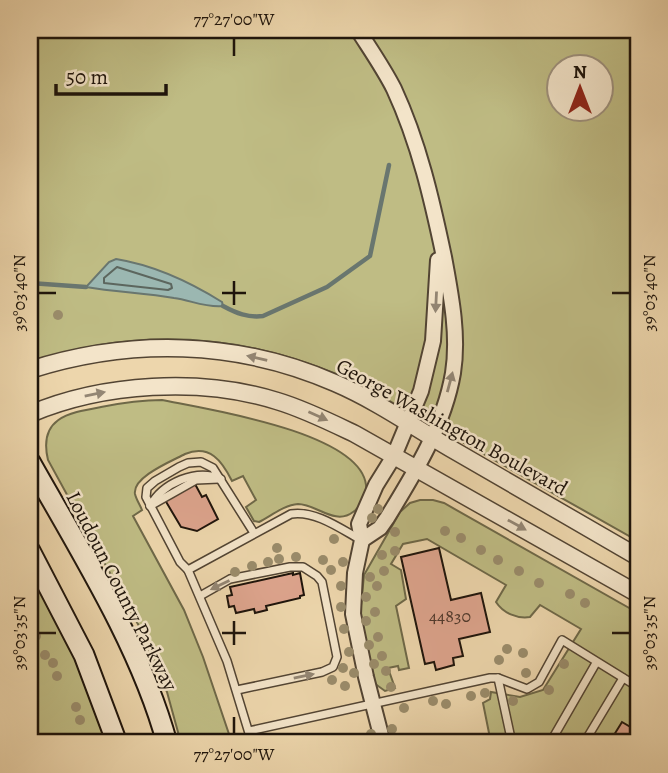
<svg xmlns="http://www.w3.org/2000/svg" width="668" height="773" font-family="Alegreya,serif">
<rect width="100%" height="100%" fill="#edd6ac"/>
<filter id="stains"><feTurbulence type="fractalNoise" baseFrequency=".00286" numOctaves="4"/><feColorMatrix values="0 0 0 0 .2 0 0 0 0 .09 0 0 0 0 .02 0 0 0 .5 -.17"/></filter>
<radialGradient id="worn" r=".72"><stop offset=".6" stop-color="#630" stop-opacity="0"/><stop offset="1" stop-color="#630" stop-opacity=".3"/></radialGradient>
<g fill="#bfbc84" stroke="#6e6848" stroke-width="2" fill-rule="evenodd">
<path d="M 30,30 L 638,30 L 638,541 L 361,385 C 253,334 143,324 30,363 ZM 560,66 L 602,66 L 602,108 L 560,108 Z"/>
<path d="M 162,400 C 206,409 360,432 366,485 C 367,496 362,506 353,512 C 335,526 316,504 298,504 C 284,505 271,516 259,522 L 254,521 L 246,507 L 256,500 L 243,476 L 232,481 C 222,461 210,444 185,454 C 172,461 132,477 135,494 C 136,499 140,505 142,510 L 133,516 L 184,610 L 203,657 L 232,743 L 181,743 L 167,692 L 139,626 L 48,460 C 38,418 68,413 101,407 C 121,403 141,400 162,400 Z"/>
<path d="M 420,500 L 433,500 L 444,503 L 638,613 L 638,743 L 491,743 L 483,703 L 490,699 L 491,692 L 520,697 L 543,690 L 581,629 L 540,605 L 530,617 C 517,619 503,613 496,602 L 506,585 L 427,539 L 403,544 L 391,564 L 401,570 L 406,599 L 396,606 L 409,668 L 399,670 L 398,666 L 388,668 L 395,688 L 385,691 L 374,683 L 360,616 L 364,575 L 400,512 L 410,503 Z"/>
<path d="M 30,568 L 79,665 L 109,743 L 30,743 Z"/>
</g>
<path fill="#9bb7b1" stroke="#69766f" stroke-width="2" d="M 116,259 C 153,265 190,282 222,302 L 223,306 C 206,308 190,300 174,298 C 144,293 115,292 86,287 L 109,262 Z"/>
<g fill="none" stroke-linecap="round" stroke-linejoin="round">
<path stroke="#5c665e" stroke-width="2" d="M 117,267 L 171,284 L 172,288 L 168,290 L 104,283 L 104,278 Z"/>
<g stroke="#69766f" stroke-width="4.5">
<path d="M 30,283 L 86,287"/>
<path d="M 223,306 C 236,313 248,318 263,316 L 327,287 L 370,256 L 389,165"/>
</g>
</g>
<g fill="#dda48d" stroke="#1e140b" stroke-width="2">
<path d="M 195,484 L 202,497 L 206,495 L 218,519 L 197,531 L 181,527 L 165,500 Z"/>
<path d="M 439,548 L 451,600 L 481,593 L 490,632 L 459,639 L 463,656 L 453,658 L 454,665 L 436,670 L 434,662 L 425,664 L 401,557 Z"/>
<path d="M 293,573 L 293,575 L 300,573 L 304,595 L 300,596 L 300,598 L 266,606 L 267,610 L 255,613 L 254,609 L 236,613 L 234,606 L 229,607 L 227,596 L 232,595 L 230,587 Z"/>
<path d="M 622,722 L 634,729 L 635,727 L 638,729 L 638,743 L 609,743 Z"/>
</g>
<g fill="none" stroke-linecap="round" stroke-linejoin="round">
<defs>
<g id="service">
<path d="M 150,506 C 163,483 196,468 221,479"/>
<path d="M 150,506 L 196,480 L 219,479"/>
<path d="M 188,570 L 180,562 L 146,497 L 147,488 L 155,481 L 179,467 L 188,463 L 201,462 L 213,468 L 254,533"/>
<path d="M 200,596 L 230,579 L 290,567 L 303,567 L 317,576 L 322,582 L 337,657 L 333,667 L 322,672 L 237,690"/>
<path d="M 498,678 L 512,743"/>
<path d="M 249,731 L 490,678 L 498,678 L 527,689 L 539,682 L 562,640 L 638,687"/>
<path d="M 252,743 L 227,661 L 188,570 L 291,514 C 315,510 341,529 361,540"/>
<path d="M 333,743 L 345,741 L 356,743"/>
<path d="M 550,743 L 596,663"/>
<path d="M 584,743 L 623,678"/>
</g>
<g id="minor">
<path d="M 358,30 C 370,49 384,69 394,89 C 419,143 432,200 444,257 C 451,295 459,335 453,373 C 444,426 414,474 387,518 L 380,528 L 362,540"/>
<path d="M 383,743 L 366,677 L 353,614 L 355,573 L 362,540 L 359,524 L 376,485 L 394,456 L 421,391 L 433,341 L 438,260"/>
</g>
<g id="tertiary">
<path d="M 30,370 C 130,338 237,340 335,383 C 377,401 415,428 455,451 C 516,486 577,521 638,557"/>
<path d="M 30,414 C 103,383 201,377 277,401 C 304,409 330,422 355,434 L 638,594"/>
</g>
<g id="secondary">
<path d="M 30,462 C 79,549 141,647 167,743"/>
<path d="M 30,551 L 84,655 L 117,743"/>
</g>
</defs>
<use href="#service" stroke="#524433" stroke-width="10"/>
<use href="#minor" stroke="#524433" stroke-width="18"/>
<use href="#tertiary" stroke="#524433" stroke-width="19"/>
<use href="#secondary" stroke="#1e140b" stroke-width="23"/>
<use href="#service" stroke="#f3e4c9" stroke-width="7"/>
<use href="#minor" stroke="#f3e4c9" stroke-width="14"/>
<use href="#tertiary" stroke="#f3e4c9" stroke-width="16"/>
<use href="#secondary" stroke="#f3e4c9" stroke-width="19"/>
</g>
<g fill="#9a8c6b">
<circle cx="58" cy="315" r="5"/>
<circle cx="378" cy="509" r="5"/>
<circle cx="372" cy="518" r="5"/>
<circle cx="445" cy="531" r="5"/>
<circle cx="395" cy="532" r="5"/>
<circle cx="461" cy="538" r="5"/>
<circle cx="334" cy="539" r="5"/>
<circle cx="277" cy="548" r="5"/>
<circle cx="481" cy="550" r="5"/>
<circle cx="395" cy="551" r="5"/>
<circle cx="382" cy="555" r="5"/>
<circle cx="296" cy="557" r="5"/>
<circle cx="279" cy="559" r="5"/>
<circle cx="323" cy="560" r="5"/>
<circle cx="498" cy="560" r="5"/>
<circle cx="268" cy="562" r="5"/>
<circle cx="343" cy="562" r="5"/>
<circle cx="252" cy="566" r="5"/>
<circle cx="331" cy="570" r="5"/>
<circle cx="384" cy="571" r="5"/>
<circle cx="519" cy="571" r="5"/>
<circle cx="235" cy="572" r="5"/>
<circle cx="370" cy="577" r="5"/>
<circle cx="539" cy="583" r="5"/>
<circle cx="341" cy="586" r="5"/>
<circle cx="377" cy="586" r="5"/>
<circle cx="570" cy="594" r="5"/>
<circle cx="366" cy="597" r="5"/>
<circle cx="585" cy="603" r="5"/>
<circle cx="341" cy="607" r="5"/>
<circle cx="375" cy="612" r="5"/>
<circle cx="366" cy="621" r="5"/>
<circle cx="344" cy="629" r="5"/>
<circle cx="36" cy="636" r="5"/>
<circle cx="378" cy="637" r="5"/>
<circle cx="369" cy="645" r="5"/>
<circle cx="507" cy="649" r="5"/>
<circle cx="349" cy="652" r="5"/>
<circle cx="523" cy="653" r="5"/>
<circle cx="45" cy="655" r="5"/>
<circle cx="382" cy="656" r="5"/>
<circle cx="499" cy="660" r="5"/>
<circle cx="53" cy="663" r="5"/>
<circle cx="374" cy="664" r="5"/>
<circle cx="564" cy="664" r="5"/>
<circle cx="343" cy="668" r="5"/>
<circle cx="386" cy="671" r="5"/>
<circle cx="354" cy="673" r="5"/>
<circle cx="526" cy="673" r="5"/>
<circle cx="57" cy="676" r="5"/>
<circle cx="332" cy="680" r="5"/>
<circle cx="345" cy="686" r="5"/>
<circle cx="391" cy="687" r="5"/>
<circle cx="549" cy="690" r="5"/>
<circle cx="485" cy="693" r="5"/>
<circle cx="471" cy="696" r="5"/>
<circle cx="433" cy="701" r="5"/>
<circle cx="513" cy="701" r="5"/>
<circle cx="446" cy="704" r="5"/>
<circle cx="76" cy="707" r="5"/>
<circle cx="404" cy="708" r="5"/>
<circle cx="80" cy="720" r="5"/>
<circle cx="392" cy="729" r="5"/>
<circle cx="371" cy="734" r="5"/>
</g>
<defs><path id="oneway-solid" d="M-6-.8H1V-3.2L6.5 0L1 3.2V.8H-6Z" transform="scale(1.75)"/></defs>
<g fill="#938674">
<use href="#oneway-solid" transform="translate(436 302) rotate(93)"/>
<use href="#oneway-solid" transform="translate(257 358) rotate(-167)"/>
<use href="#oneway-solid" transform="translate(450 382) rotate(-75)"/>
<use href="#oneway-solid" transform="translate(95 394) rotate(-11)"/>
<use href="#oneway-solid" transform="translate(318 416) rotate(24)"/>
<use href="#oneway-solid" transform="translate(517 525) rotate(29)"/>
<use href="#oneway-solid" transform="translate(220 585) rotate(154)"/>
<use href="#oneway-solid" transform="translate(304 676) rotate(-12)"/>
</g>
<path fill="none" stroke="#1e140b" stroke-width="2.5" d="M 234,38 L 234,56M 234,281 L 234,305M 38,293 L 56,293M 222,293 L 246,293M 612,293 L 630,293M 234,621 L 234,645M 38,633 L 56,633M 222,633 L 246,633M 612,633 L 630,633M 234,717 L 234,734"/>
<g text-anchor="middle" stroke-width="5" stroke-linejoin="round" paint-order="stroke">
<g font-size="18" fill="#4e382c">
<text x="450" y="622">44830</text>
</g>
<g font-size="21" fill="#1e140b" stroke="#f3e4c9">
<text transform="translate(452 427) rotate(29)" y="7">George Washington Boulevard</text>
<text transform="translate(122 591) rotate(63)" y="7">Loudoun County Parkway</text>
</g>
</g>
<rect width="668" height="773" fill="none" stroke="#edd6ac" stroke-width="77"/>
<g transform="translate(580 88)"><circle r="33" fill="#f3e4c9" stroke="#9e917d" stroke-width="2"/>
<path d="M0-5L12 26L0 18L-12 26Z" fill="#8f2418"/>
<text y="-10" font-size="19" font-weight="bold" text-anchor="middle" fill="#1e140b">N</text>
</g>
<path d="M56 84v10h110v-10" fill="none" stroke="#1e140b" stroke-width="3.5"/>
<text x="66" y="84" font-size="21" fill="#1e140b" stroke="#f3e4c9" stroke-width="5" paint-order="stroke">50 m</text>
<rect x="38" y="38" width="592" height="696" fill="none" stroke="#1e140b" stroke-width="2.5"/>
<g font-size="18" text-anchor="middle" fill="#1e140b">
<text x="234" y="25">77°27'00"W</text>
<text transform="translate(19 293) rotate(-90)" y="6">39°03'40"N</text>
<text transform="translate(649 293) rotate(-90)" y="6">39°03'40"N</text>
<text transform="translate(19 633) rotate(-90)" y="6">39°03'35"N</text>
<text transform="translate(649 633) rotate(-90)" y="6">39°03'35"N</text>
<text x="234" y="760">77°27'00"W</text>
</g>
<rect width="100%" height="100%" filter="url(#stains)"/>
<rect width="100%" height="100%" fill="url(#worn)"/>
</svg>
